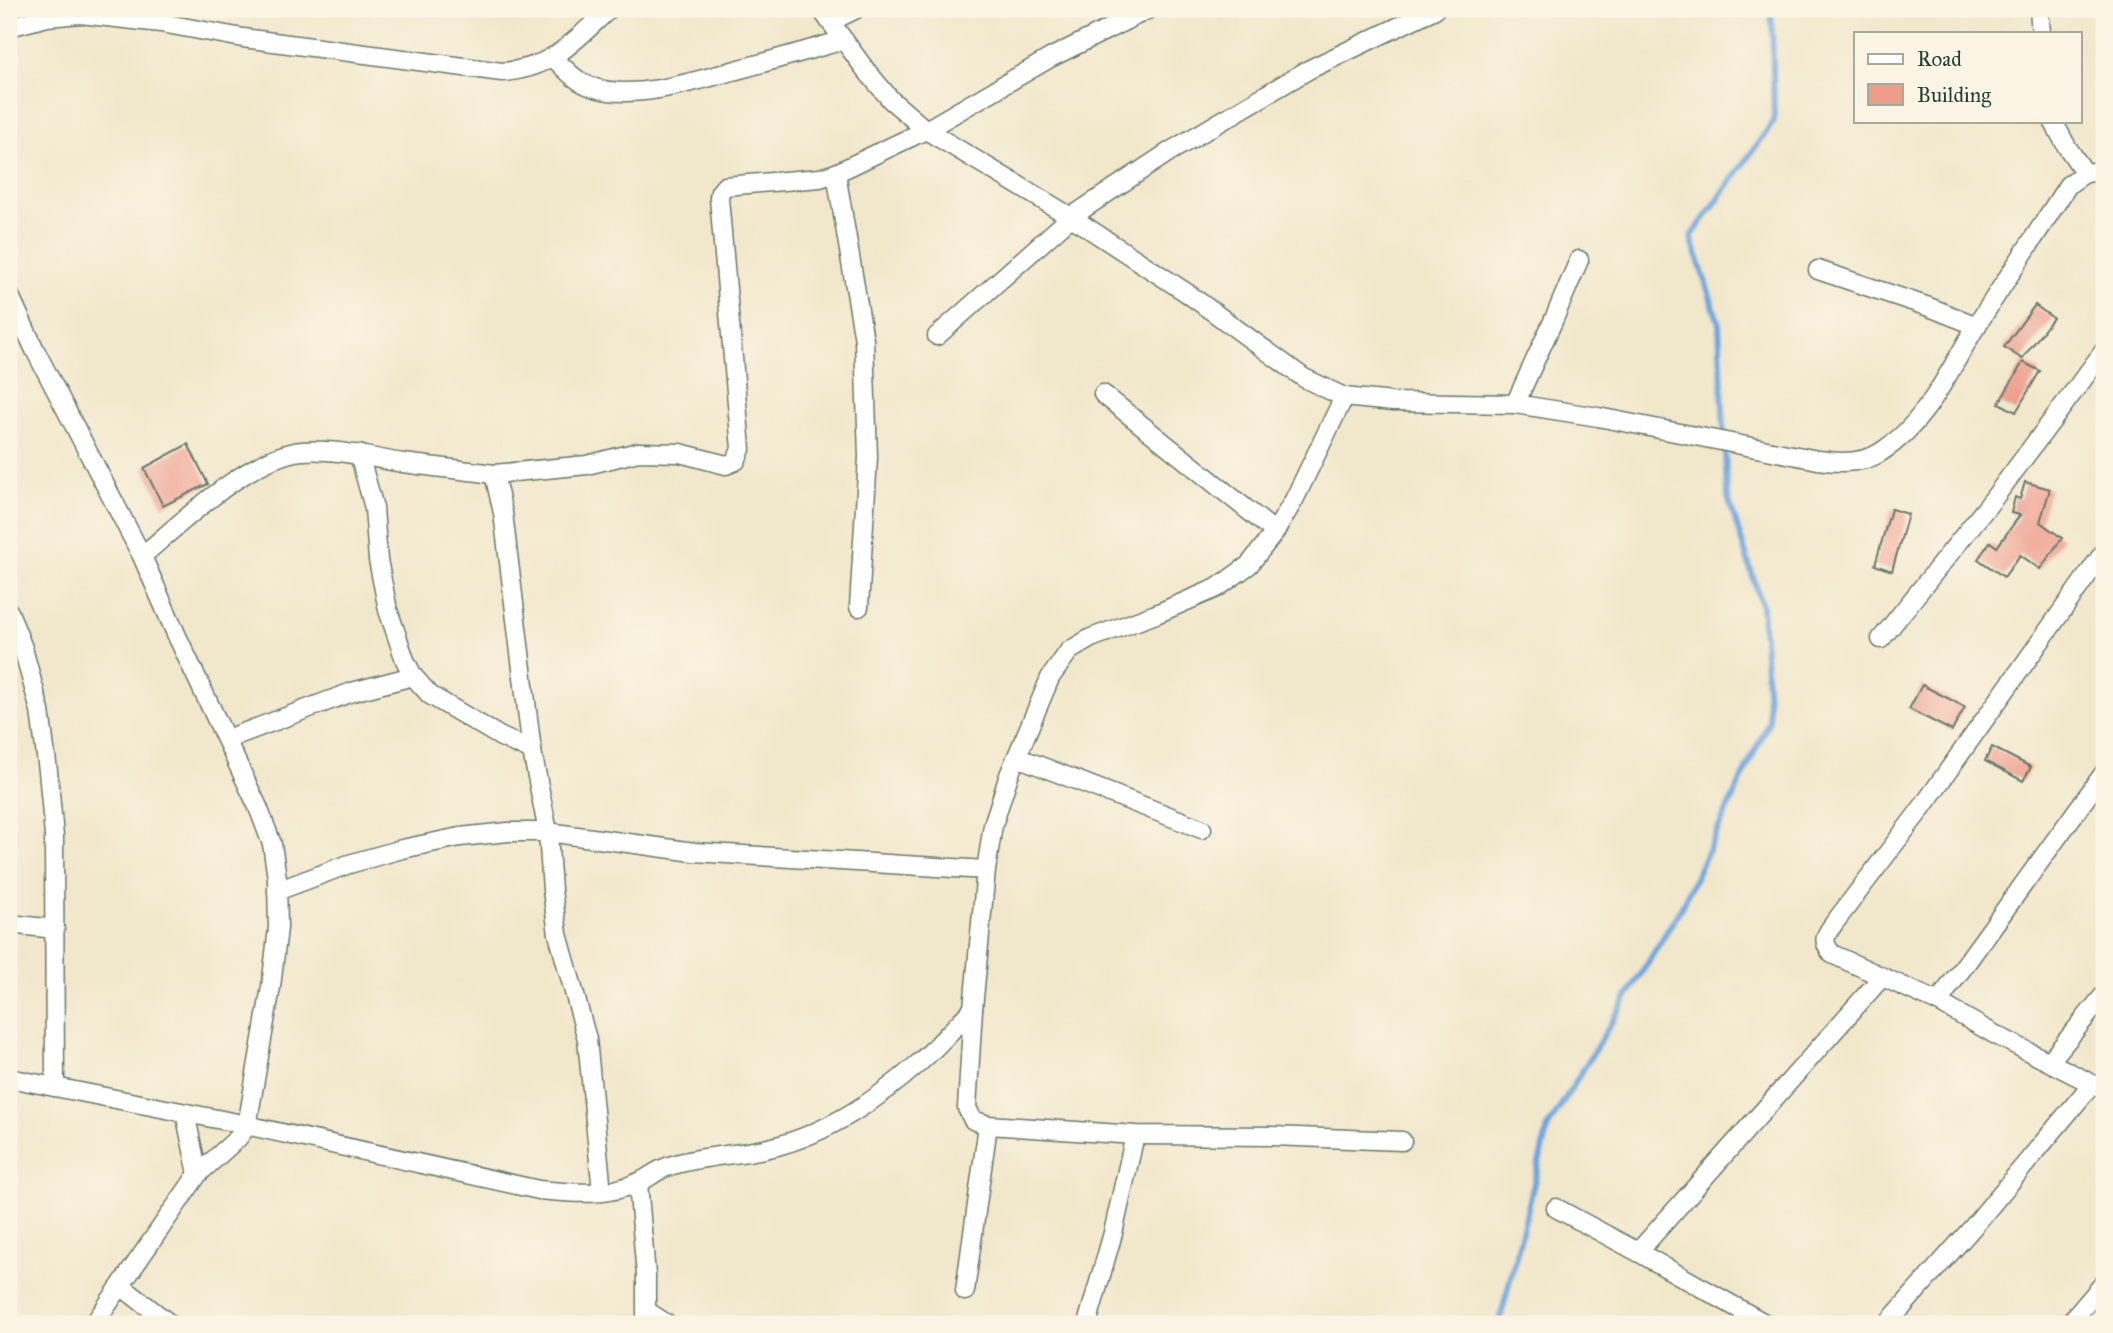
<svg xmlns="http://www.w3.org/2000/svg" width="2113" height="1333" font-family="'IM FELL Great Primer',serif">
<rect width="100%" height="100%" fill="#fcf5e5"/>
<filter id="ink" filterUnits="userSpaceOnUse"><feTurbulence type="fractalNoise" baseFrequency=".0143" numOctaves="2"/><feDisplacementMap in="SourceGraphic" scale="14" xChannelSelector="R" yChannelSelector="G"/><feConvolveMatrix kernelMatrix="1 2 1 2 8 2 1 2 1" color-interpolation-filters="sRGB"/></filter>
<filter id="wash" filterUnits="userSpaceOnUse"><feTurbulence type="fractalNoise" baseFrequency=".00686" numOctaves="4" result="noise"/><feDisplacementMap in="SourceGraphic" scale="28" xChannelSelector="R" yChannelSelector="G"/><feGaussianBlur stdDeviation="1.57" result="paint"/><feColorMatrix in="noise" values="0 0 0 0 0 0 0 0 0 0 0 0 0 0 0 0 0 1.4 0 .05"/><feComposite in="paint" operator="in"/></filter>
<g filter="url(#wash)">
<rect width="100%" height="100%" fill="#f1e7cb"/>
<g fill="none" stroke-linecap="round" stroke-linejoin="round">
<path stroke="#6ea6dd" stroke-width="6" d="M 1499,1324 L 1548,1127 L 1681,908 L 1769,721 L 1762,606 L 1727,494 L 1719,324 L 1691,237 L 1774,121 L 1772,22 L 1770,9"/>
</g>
<g id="blocks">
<g fill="#ee9c8c">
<path d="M 2035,305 L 2053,318 L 2022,359 L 2004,347 Z"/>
<path d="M 2023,362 L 2040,371 L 2016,412 L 1999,403 Z"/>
<path d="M 188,444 L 208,484 L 163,506 L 144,468 Z"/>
<path d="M 2025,482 L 2050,489 L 2040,522 L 2062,538 L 2040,569 L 2020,555 L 2004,577 L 1978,559 L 1990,542 L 1997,547 L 2020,515 L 2011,513 L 2015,497 L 2020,499 Z"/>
<path d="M 1891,509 L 1908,514 L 1892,571 L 1875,565 Z"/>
<path d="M 1922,685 L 1965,707 L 1952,731 L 1909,709 Z"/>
<path d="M 1992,747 L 2031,767 L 2023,781 L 1985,761 Z"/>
</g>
</g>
</g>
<g filter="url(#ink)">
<use href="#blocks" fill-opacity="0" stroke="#687869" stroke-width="2"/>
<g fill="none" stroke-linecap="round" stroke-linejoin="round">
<defs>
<g id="minor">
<path d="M 821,9 L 865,69 L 891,100 L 926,130 L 1071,217 L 1187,293 L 1304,378 L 1344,397 L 1393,402 L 1515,404 L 1598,417 L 1818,460 C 1838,463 1863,464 1881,452 C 1927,423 1949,370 1977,325 C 2007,278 2038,232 2068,185 L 2085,173 L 2104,171"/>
<path d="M 2039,9 L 2041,33"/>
<path d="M 830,22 L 856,9"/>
<path d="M 9,27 L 47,17 L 80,14 L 161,23 L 243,38 L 502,72 C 552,69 574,41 609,9"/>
<path d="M 554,58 C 565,69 576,82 592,87 C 634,102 699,80 740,69 C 775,60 809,50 844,40"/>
<path d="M 2053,121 L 2067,147 L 2085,173"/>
<path d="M 836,173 L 864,340 L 868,457 L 859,607"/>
<path d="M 1818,270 L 1929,307 L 1977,326"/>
<path d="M 9,294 L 35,350 L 142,556 L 177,636 L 258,807 L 272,844 L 277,878 L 278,928 L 271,987 L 247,1126 L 238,1138 L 198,1174 L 94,1324"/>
<path d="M 937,336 L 1071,217 L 1169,152 L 1308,70 L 1435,9"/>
<path d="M 1103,394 L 1275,532"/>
<path d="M 1344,397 L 1294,500 L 1275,532 L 1249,565 L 1217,588 L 1156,614 L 1091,638 L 1069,651 L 1050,678 L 1009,775 L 993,825 L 986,870 L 973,1009 L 967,1108 L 973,1120 L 988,1125 L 1135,1135 L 1272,1136 L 1402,1141"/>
<path d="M 1515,404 L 1554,319 L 1579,260"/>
<path d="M 359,454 L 374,508 L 378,560 L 388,610 L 405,660 L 413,676 L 430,695 L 501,737 L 532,751"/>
<path d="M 494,474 L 587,465 L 638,452 L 680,453 L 726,465 L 736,461 L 741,449 L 719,198 L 720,192 L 725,186 L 820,178 L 836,173 L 926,130 L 1050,58 L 1149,9"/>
<path d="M 2104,552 L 1918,813 L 1835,922 C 1825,936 1821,940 1832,954 L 1938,1002 L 1994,1034 L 2104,1090"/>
<path d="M 142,556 C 181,523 250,456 302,451 C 336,448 370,458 403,463 C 433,467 464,470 494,474 L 503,513 L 532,751 L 548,832 L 552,890 L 558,934 L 587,1039 L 602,1192"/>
<path d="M 9,612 L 23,648 L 40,711 L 48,771 L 54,836 L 55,1087"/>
<path d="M 1881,639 L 1994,498 L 2104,351"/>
<path d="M 227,739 L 352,692 L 413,676"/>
<path d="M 1017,757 L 1202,829"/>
<path d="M 277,891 L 349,864 L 402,849 L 460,837 L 508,832 L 548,832 L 694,852 L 986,870"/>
<path d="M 9,924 L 55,929"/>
<path d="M 1938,1002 L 2104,773"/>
<path d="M 2050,1061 L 2104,995"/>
<path d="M 9,1078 L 232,1122 L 539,1190 C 573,1193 607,1197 639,1182 C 649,1178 657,1170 667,1167 C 701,1155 738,1156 773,1147 C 826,1134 879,1099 920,1062 C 938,1046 955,1026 973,1009"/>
<path d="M 185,1113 L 198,1174"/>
<path d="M 638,1183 L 646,1275 L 646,1324"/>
<path d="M 1556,1208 L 1638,1252 L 1766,1324"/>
<path d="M 1638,1252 L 1882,977"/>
<path d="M 121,1286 L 170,1324"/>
<path d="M 965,1291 L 988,1125"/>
<path d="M 647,1311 L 667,1324"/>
<path d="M 1087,1324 L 1113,1233 L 1135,1135"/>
<path d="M 1887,1324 L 1973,1227 L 2092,1084"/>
<path d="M 2069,1324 L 2104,1283"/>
</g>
</defs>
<use href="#minor" stroke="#687869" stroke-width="21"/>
<use href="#minor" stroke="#fff" stroke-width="18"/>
</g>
</g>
<rect width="2113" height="1333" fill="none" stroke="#fcf5e5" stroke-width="35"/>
<rect x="1854" y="32" width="228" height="91" fill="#fcf5e5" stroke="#a4ab9e" stroke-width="2"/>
<rect x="1868" y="54" width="35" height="10" fill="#ffffff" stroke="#a4ab9e" stroke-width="2"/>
<text x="1917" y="66" font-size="21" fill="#1f3d34">Road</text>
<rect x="1868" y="84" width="35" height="21" fill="#ee9c8c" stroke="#a4ab9e" stroke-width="2"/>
<text x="1917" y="102" font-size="21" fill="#1f3d34">Building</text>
</svg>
